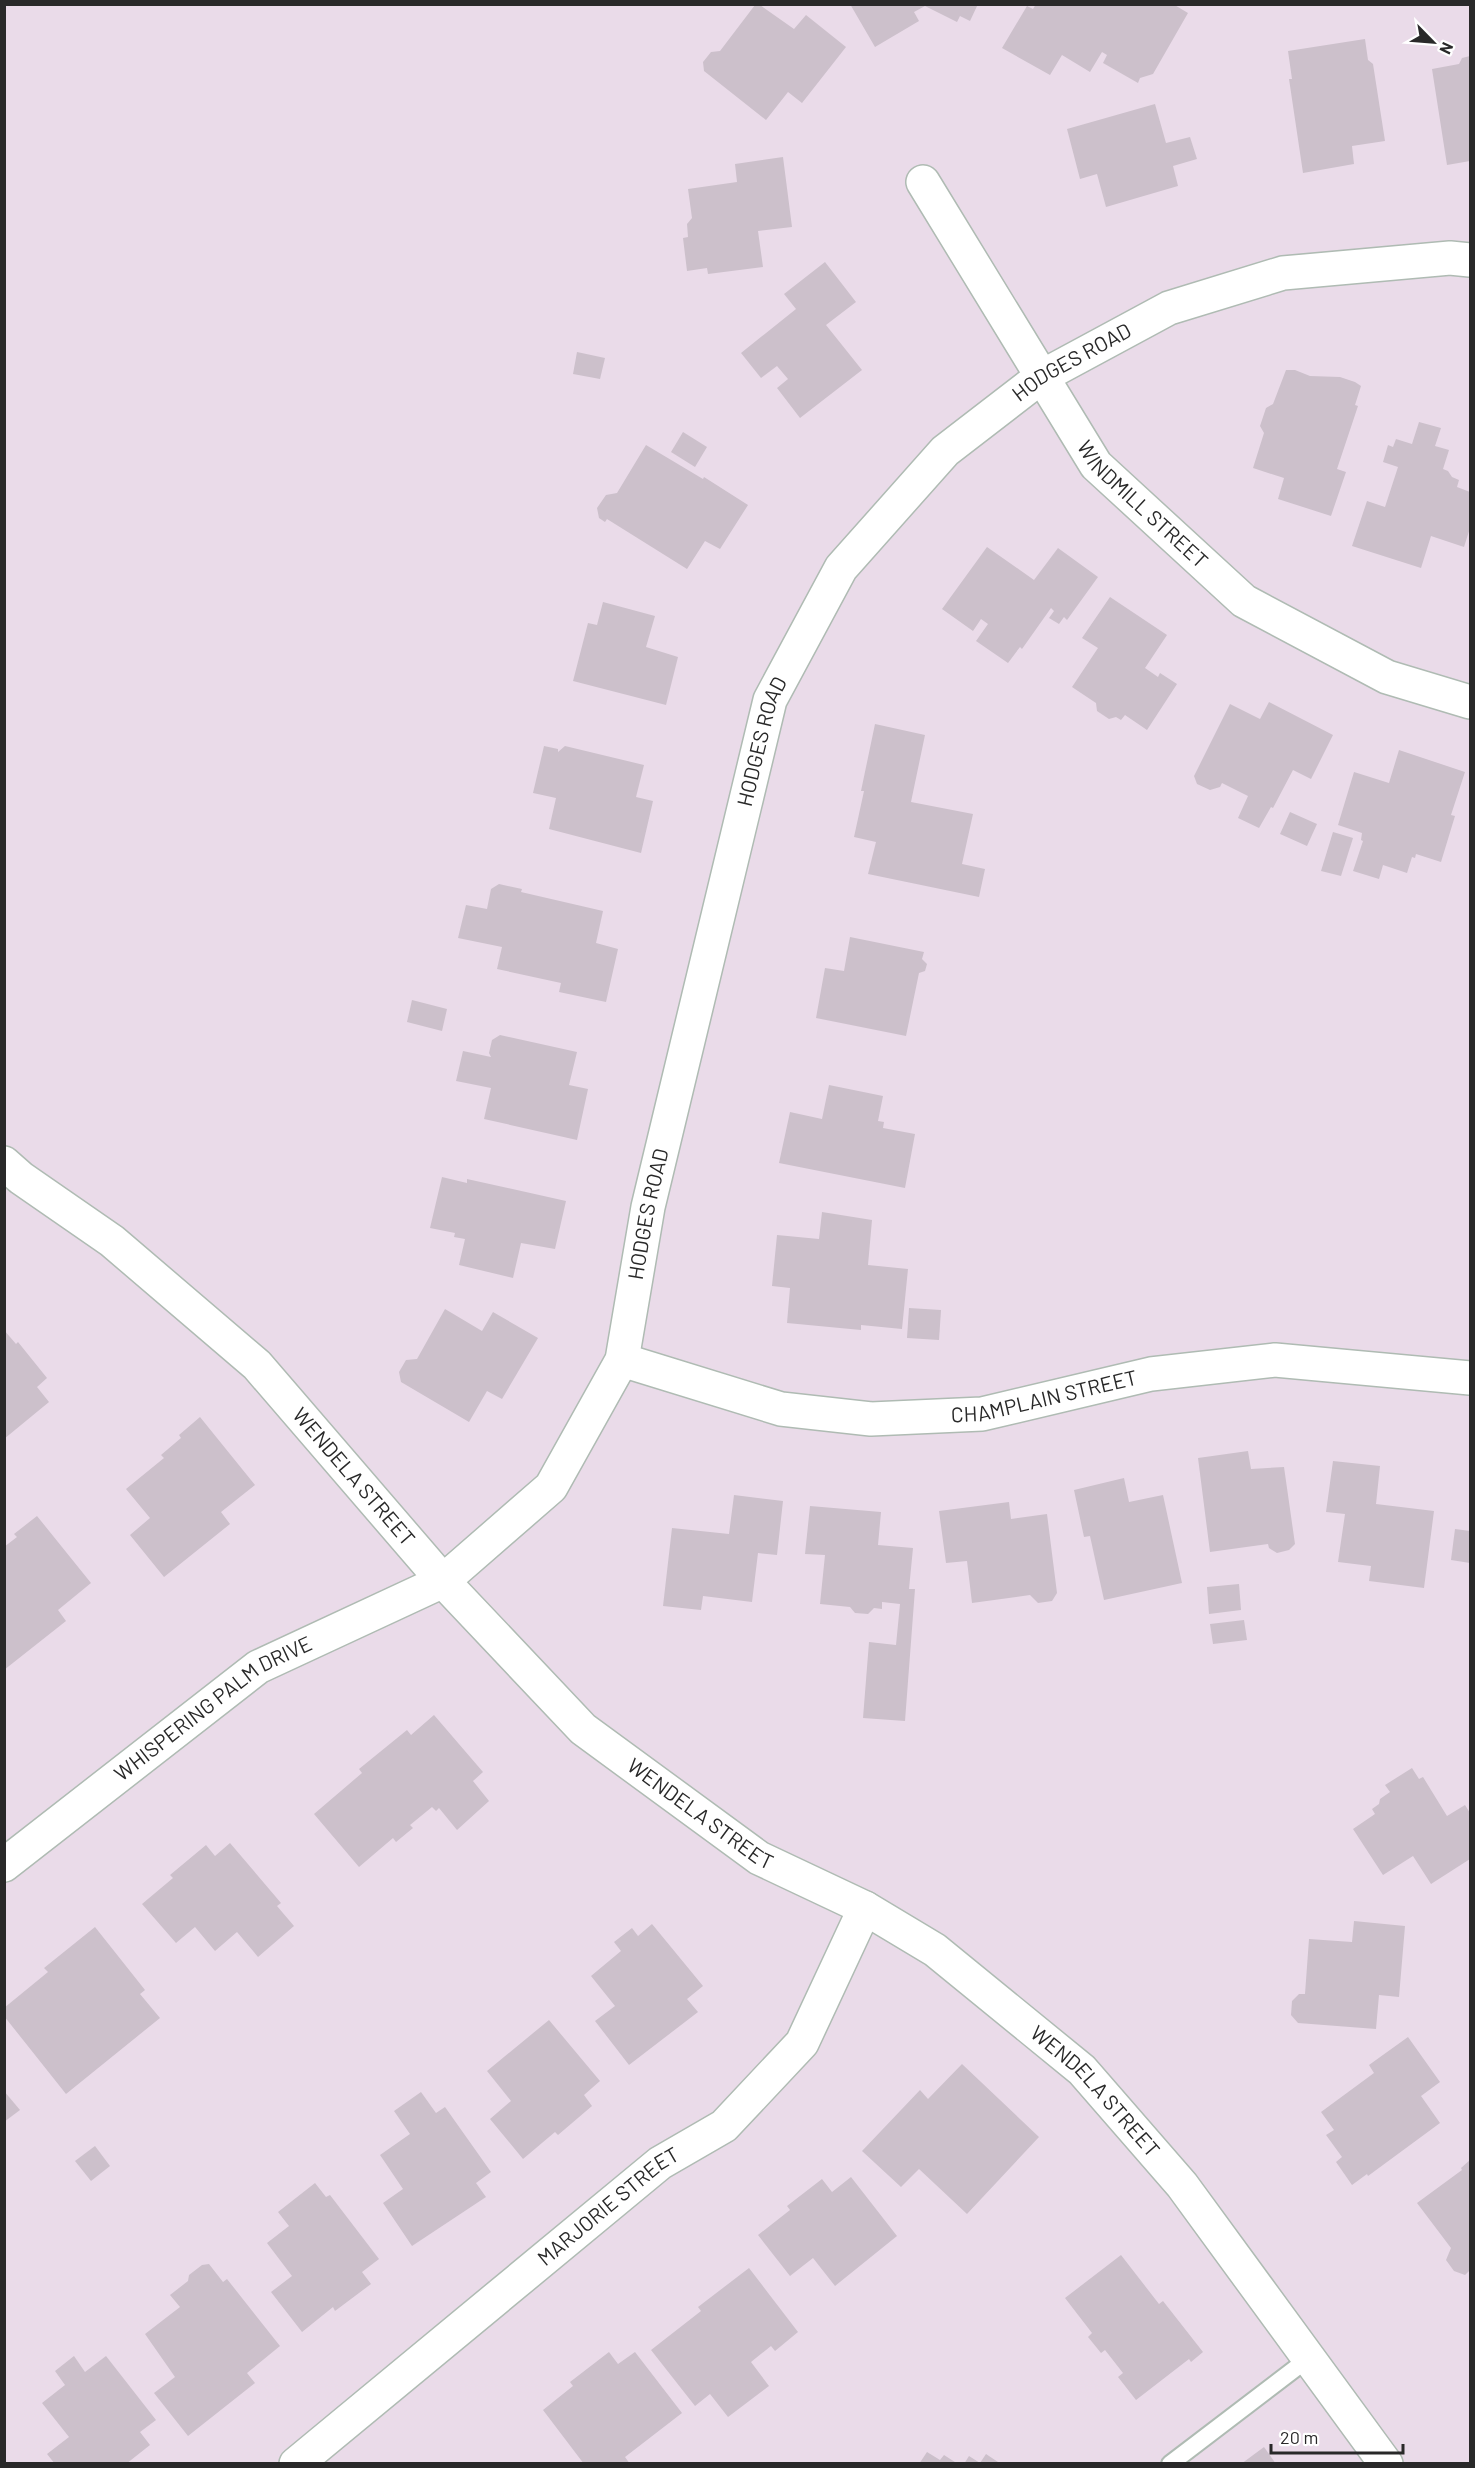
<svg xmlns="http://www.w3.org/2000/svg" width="1475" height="2468" font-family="Barlow,sans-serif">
<rect width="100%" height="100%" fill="#eadbe9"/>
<g fill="#ccc0cb">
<path d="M 850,4 L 978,4 L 970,21 L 960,16 L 957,22 L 925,6 L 914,12 L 919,21 L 875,47 Z"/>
<path d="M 1036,4 L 1173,4 L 1188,13 L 1153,74 L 1140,78 L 1138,83 L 1103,63 L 1107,55 L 1102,52 L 1090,72 L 1062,55 L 1050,75 L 1002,48 L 1027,6 L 1033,9 Z"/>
<path d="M 755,5 L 760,5 L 794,29 L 806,15 L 846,47 L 802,103 L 788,92 L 766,120 L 704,71 L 703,62 L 711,52 L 720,51 Z"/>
<path d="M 1365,39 L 1368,60 L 1373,64 L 1385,141 L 1352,146 L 1354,164 L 1303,173 L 1289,79 L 1292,79 L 1288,51 Z"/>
<path d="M 1470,56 L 1470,161 L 1447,165 L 1432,69 L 1459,64 L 1462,58 Z"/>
<path d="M 1155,104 L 1166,143 L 1190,137 L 1197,159 L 1173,166 L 1178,186 L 1106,207 L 1097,174 L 1080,179 L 1067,129 Z"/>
<path d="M 783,157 L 792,227 L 758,231 L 763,267 L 708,274 L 707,268 L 687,271 L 683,238 L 688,237 L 687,224 L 692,218 L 688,189 L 737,182 L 735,164 Z"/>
<path d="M 825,262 L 856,302 L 826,325 L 862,370 L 800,418 L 777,388 L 788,379 L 777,366 L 761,378 L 741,353 L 796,309 L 784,294 Z"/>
<path d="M 577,352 L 605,358 L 600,379 L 573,374 Z"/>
<path d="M 1286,370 L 1295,370 L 1310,376 L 1340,377 L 1355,382 L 1361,386 L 1355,405 L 1358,406 L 1337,469 L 1346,472 L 1331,516 L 1278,499 L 1284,478 L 1253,468 L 1264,433 L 1260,426 L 1266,408 L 1273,404 Z"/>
<path d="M 1419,422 L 1441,428 L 1435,446 L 1449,450 L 1443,469 L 1448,471 L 1452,477 L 1459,480 L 1457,487 L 1470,492 L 1470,528 L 1464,547 L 1431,536 L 1421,568 L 1352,546 L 1367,501 L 1385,507 L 1398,467 L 1383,462 L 1388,445 L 1393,447 L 1396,439 L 1412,444 Z"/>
<path d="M 683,432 L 707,447 L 695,467 L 671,452 Z"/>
<path d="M 646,445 L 703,479 L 704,477 L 748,505 L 720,549 L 705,541 L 687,569 L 607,519 L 605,522 L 599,518 L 597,508 L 606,495 L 617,493 Z"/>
<path d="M 987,547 L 1034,580 L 1058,548 L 1098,577 L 1067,620 L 1064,617 L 1059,624 L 1049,618 L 1054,611 L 1051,608 L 1022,649 L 1020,647 L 1008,663 L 976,641 L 988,624 L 981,619 L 973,631 L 942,609 Z"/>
<path d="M 1110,597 L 1167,635 L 1145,668 L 1158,677 L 1160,673 L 1177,684 L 1147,730 L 1125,715 L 1121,720 L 1116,717 L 1109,719 L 1097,711 L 1096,703 L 1072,687 L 1098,648 L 1082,638 Z"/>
<path d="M 603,602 L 655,616 L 646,647 L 678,657 L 666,705 L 573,681 L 588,623 L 597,625 Z"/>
<path d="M 1269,702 L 1333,735 L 1311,779 L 1293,770 L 1273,808 L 1271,807 L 1259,828 L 1238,818 L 1248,796 L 1222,783 L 1220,787 L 1210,790 L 1197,784 L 1194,776 L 1230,704 L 1260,719 Z"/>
<path d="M 875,724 L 925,735 L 911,802 L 973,814 L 962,864 L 985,869 L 979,897 L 868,874 L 876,842 L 854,837 L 864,791 L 861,791 Z"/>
<path d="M 544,746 L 558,749 L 558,752 L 565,746 L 644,765 L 636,797 L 653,801 L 641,853 L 549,829 L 556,798 L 533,793 Z"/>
<path d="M 1399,750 L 1465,772 L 1451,815 L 1455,816 L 1441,862 L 1416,854 L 1415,858 L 1412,857 L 1407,873 L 1383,865 L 1379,879 L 1353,871 L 1363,841 L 1361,840 L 1362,833 L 1338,825 L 1354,772 L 1389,783 Z"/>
<path d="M 1290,812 L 1317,824 L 1307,846 L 1280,834 Z"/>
<path d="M 1333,832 L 1353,838 L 1341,876 L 1321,871 Z"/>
<path d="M 499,884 L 522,889 L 521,892 L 603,911 L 596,943 L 618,949 L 606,1002 L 559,992 L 561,983 L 497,969 L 502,947 L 458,938 L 466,905 L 487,909 L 491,889 Z"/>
<path d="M 850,937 L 924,952 L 922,959 L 927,964 L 925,971 L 919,973 L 906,1036 L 816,1018 L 825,968 L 844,971 Z"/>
<path d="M 412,1000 L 447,1009 L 442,1031 L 407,1022 Z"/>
<path d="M 500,1035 L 577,1052 L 569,1085 L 588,1089 L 577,1140 L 484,1119 L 491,1088 L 456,1081 L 463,1051 L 491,1057 L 489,1053 L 492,1040 Z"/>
<path d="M 829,1085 L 883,1096 L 878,1121 L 884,1122 L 883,1128 L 915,1134 L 905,1188 L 779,1163 L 790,1112 L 822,1119 Z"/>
<path d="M 442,1177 L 467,1183 L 467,1179 L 566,1201 L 555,1249 L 521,1243 L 513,1278 L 459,1265 L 465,1239 L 454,1237 L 455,1233 L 430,1228 Z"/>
<path d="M 822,1212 L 872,1220 L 868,1265 L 908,1269 L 902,1329 L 861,1325 L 861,1330 L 787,1323 L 790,1288 L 772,1286 L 777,1235 L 819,1239 Z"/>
<path d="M 909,1308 L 941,1310 L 939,1340 L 907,1338 Z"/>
<path d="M 445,1309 L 482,1331 L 493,1312 L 538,1338 L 502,1399 L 487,1391 L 469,1422 L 401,1382 L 399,1372 L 406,1360 L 417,1359 Z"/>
<path d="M 4,1330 L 16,1344 L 18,1342 L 47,1378 L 37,1387 L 49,1402 L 4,1439 Z"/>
<path d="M 200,1417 L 255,1485 L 221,1512 L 230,1524 L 164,1577 L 130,1535 L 150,1518 L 126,1489 L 164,1458 L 161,1455 L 181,1438 L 179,1435 Z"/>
<path d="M 1248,1451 L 1251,1469 L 1284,1467 L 1295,1544 L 1289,1550 L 1277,1553 L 1269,1548 L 1268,1544 L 1210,1552 L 1198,1458 Z"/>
<path d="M 1333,1461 L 1380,1466 L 1376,1504 L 1434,1511 L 1424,1588 L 1369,1581 L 1371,1566 L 1338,1562 L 1345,1514 L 1326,1512 Z"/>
<path d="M 1124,1478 L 1129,1502 L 1163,1495 L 1182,1583 L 1104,1600 L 1090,1536 L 1084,1537 L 1074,1490 Z"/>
<path d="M 734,1495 L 783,1501 L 777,1555 L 758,1553 L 752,1602 L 703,1596 L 701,1610 L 663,1606 L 672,1528 L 729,1534 Z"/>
<path d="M 1009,1502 L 1011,1519 L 1047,1514 L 1057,1593 L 1052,1601 L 1038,1603 L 1030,1595 L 972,1603 L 967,1561 L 946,1563 L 939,1511 Z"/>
<path d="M 810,1506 L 881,1512 L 878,1545 L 913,1548 L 909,1589 L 915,1589 L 905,1721 L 863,1718 L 869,1642 L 896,1645 L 900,1604 L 882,1602 L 882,1609 L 874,1608 L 868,1614 L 855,1613 L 850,1607 L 820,1604 L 825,1555 L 805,1554 Z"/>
<path d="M 37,1516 L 91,1583 L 58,1610 L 66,1621 L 4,1670 L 4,1547 L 17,1537 L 14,1534 Z"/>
<path d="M 1455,1529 L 1470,1531 L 1470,1563 L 1451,1560 Z"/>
<path d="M 1239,1584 L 1241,1610 L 1209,1614 L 1207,1587 Z"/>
<path d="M 1244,1620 L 1247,1640 L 1213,1644 L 1210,1624 Z"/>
<path d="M 434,1715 L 483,1772 L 473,1781 L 489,1801 L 457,1830 L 439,1808 L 436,1811 L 432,1807 L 410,1825 L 413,1828 L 396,1842 L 393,1838 L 359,1867 L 314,1814 L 362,1773 L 359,1769 L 407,1730 L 411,1735 Z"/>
<path d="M 1412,1768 L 1419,1779 L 1423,1777 L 1447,1816 L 1465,1805 L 1470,1813 L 1470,1859 L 1431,1884 L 1413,1856 L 1383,1875 L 1353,1829 L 1375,1814 L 1372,1809 L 1379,1804 L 1380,1799 L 1390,1792 L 1385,1785 Z"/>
<path d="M 230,1843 L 281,1903 L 277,1906 L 294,1926 L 258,1957 L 237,1932 L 215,1951 L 195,1927 L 176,1943 L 142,1904 L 173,1878 L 170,1875 L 206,1845 L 215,1856 Z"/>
<path d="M 1354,1921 L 1405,1926 L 1399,1997 L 1379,1995 L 1376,2029 L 1298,2023 L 1291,2015 L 1292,2001 L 1299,1994 L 1305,1994 L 1309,1939 L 1352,1942 Z"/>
<path d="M 652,1924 L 703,1986 L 687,1999 L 698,2012 L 629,2065 L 595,2021 L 615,2006 L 591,1976 L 621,1951 L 614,1942 L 632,1928 L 638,1936 Z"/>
<path d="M 95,1927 L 145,1990 L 140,1994 L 160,2018 L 66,2094 L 4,2016 L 4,2008 L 48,1972 L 44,1968 Z"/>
<path d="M 549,2020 L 600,2081 L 584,2095 L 592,2106 L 558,2135 L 555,2132 L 523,2159 L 490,2119 L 511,2101 L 487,2071 Z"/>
<path d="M 1408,2037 L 1440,2082 L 1421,2096 L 1440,2123 L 1368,2176 L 1367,2174 L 1352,2185 L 1336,2162 L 1342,2157 L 1326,2135 L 1334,2130 L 1321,2112 L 1374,2073 L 1369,2065 Z"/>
<path d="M 962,2064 L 1039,2137 L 967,2214 L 919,2169 L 901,2187 L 862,2151 L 920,2090 L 928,2099 Z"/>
<path d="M 4,2091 L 20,2110 L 4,2122 Z"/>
<path d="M 421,2092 L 436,2113 L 445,2107 L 491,2172 L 476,2183 L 486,2197 L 412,2246 L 383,2203 L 403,2189 L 380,2155 L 410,2134 L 394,2111 Z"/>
<path d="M 95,2146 L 110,2166 L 91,2181 L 75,2161 Z"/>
<path d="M 1470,2160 L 1470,2270 L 1465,2275 L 1454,2271 L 1446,2260 L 1451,2248 L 1417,2203 L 1462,2170 L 1461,2168 Z"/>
<path d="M 851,2177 L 897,2236 L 835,2286 L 813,2258 L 790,2276 L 758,2235 L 790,2210 L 787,2206 L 822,2179 L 832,2192 Z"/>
<path d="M 315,2183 L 326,2197 L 330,2195 L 379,2259 L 362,2272 L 371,2284 L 335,2311 L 333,2307 L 302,2332 L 271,2292 L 292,2276 L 267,2243 L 289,2226 L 278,2212 Z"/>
<path d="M 1121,2255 L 1159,2304 L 1163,2301 L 1203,2352 L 1191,2362 L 1189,2359 L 1136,2400 L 1118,2377 L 1123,2373 L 1105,2350 L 1101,2353 L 1088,2337 L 1092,2333 L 1065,2298 Z"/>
<path d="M 209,2264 L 223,2282 L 227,2279 L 280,2346 L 247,2373 L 255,2383 L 188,2436 L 154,2393 L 175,2377 L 145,2334 L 180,2307 L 170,2295 L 188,2281 L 189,2275 L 202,2265 Z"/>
<path d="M 749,2268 L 798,2332 L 775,2351 L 771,2346 L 751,2362 L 769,2386 L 728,2417 L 710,2394 L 695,2406 L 651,2350 L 701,2311 L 698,2307 Z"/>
<path d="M 609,2352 L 618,2364 L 635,2352 L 682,2413 L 625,2457 L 630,2464 L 584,2464 L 543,2410 L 573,2386 L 570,2382 Z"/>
<path d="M 74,2356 L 85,2372 L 106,2356 L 156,2420 L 140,2432 L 150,2445 L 126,2464 L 55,2464 L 47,2454 L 69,2437 L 42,2403 L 65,2385 L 55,2371 Z"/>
<path d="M 1264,2447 L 1276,2464 L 1241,2464 Z"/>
<path d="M 927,2452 L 940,2460 L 944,2455 L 958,2464 L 919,2464 Z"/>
<path d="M 986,2454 L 1001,2464 L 964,2464 L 969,2456 L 980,2463 Z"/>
</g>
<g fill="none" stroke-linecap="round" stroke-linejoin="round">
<defs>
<path id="lane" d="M 1170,2464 L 1309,2358"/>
<g id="street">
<path id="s1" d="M 923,182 L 1096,465 L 1244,601 L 1387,677 L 1470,702"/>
<path id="s2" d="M 4,1163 L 21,1178 L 112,1241 L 257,1365 L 443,1581 L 583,1729 L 759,1858 L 865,1908 L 935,1950 L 1082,2070 L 1182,2185 L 1386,2464"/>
<path id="s3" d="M 622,1360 L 781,1409 L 871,1419 L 982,1414 L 1151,1374 L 1275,1360 L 1470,1378"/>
<path id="s4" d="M 4,1865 L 258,1667 L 443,1581 L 551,1487 L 622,1360 L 648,1207 L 770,700 L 841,568 L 945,451 L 1041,377 L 1169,308 L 1283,273 L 1450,258 L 1470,260"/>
<path id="s5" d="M 296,2464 L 660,2163 L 724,2126 L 802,2043 L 865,1908"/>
</g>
</defs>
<use href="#lane" stroke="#afbbb3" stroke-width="20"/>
<use href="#street" stroke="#afbbb3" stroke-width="36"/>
<use href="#lane" stroke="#fff" stroke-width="16"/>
<use href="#street" stroke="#fff" stroke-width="33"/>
</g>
<g text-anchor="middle" stroke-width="4.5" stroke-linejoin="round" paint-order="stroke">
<g font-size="21" fill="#292929" stroke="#fff">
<text dy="7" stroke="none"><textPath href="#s4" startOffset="1953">HODGES ROAD</textPath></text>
<text dy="7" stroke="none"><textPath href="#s1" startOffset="392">WINDMILL STREET</textPath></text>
<text dy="7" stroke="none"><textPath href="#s4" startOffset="1449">HODGES ROAD</textPath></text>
<text dy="7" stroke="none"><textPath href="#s4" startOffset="963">HODGES ROAD</textPath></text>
<text dy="7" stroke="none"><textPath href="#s3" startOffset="432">CHAMPLAIN STREET</textPath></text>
<text dy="7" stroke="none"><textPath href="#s2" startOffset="472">WENDELA STREET</textPath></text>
<text dy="7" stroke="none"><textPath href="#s4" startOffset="262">WHISPERING PALM DRIVE</textPath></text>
<text dy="7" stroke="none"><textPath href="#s2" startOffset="958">WENDELA STREET</textPath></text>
<text dy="7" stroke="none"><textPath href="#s2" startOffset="1444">WENDELA STREET</textPath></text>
<text dy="7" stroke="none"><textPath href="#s5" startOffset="405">MARJORIE STREET</textPath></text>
</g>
</g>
<rect width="1475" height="2468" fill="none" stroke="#292929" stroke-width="12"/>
<g transform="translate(1433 42) rotate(115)" stroke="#ffffff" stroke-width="4.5" paint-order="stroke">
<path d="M0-4.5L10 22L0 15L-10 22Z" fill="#292929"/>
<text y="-9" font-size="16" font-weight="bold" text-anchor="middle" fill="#292929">N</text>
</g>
<path d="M1271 2444v9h132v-9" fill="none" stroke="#292929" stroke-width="3"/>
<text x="1280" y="2444" font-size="18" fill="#292929" stroke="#ffffff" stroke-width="4.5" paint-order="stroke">20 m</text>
</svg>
